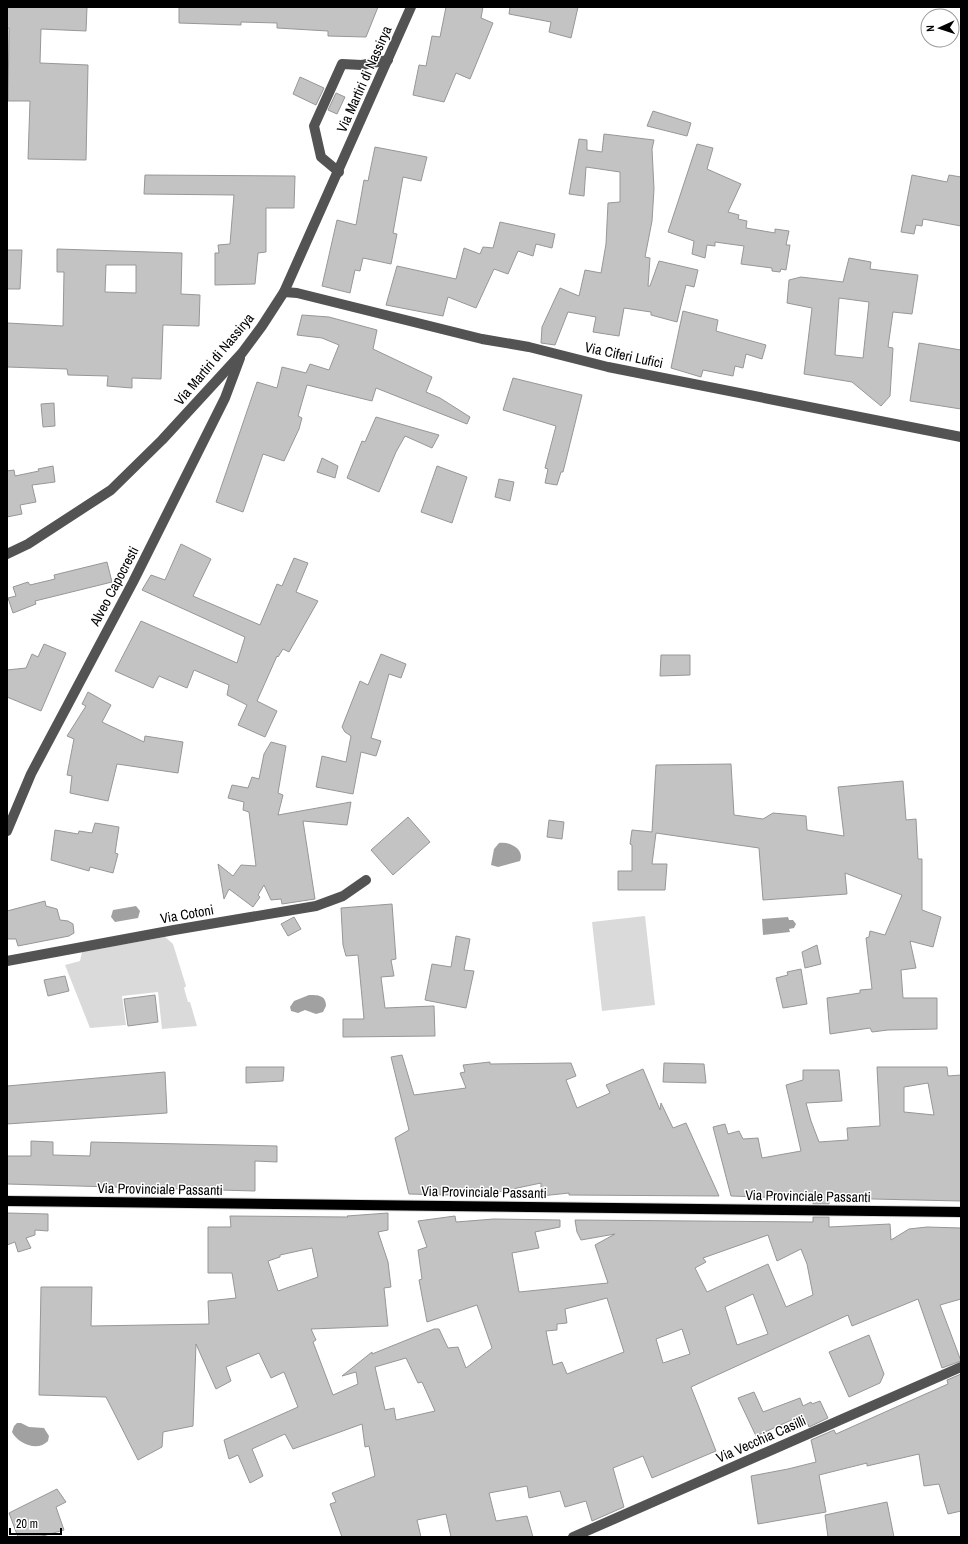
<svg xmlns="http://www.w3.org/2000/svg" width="968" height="1544" font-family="'Archivo Narrow',sans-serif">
<rect width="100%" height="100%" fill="#fff"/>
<g fill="#dadada">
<path d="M 645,916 L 655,1005 L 602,1011 L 592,922 Z"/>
<path d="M 165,937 L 173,944 L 186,986 L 184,988 L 188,1002 L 190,1002 L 197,1026 L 162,1029 L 158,992 L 122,996 L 126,1025 L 90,1028 L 65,965 L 80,961 L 82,952 Z"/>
</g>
<g fill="#a1a1a1">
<path d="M 499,843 C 509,841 525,849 520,861 L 498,867 L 491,865 L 494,849 Z"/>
<path d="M 136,906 L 140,911 L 138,918 L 115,922 L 111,917 L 113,910 Z"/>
<path d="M 788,917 L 789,920 L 793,920 L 796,924 L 794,928 L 789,929 L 790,932 L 763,935 L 762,919 Z"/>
<path d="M 309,995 C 318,995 326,995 326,1006 L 323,1012 L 316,1014 L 305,1010 L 298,1013 L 291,1011 L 290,1007 L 294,1001 Z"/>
<path d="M 17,1423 L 21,1423 L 29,1427 L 44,1428 L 49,1436 L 48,1441 C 38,1452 18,1444 12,1432 L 14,1426 Z"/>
</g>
<g fill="#c3c3c3" stroke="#979797" fill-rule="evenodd">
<path d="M 7,7 L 87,7 L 86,31 L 41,29 L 40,63 L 88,65 L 86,160 L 28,159 L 30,101 L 8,101 L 9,28 L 7,28 Z"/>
<path d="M 179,7 L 378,7 L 366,37 L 328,36 L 328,31 L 277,28 L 277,23 L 241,22 L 241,25 L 179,23 Z"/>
<path d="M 446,7 L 483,7 L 481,18 L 493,23 L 470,79 L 456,73 L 444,102 L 413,95 L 419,65 L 426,66 L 432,36 L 440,37 Z"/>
<path d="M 510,7 L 578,7 L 571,38 L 549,32 L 551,22 L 509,14 Z"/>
<path d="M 300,77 L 324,88 L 316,105 L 293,94 Z"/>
<path d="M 336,93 L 345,97 L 337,114 L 328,110 Z"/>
<path d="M 653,111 L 691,123 L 687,136 L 647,126 Z"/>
<path d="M 604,134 L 654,140 L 652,149 L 654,189 L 652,221 L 645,257 L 650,258 L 648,286 L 650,286 L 659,261 L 698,270 L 694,287 L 686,285 L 677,322 L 651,315 L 651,312 L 624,308 L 619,336 L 593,332 L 596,317 L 568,312 L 555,345 L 541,343 L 542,327 L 560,288 L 579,296 L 585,270 L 601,273 L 606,244 L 608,203 L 620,202 L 620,172 L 586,167 L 584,196 L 569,194 L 579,139 L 587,140 L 587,150 L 602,152 Z"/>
<path d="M 697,144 L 713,148 L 707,169 L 741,184 L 728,212 L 739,215 L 738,219 L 747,221 L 746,228 L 775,233 L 775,229 L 789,231 L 786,245 L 790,245 L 786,270 L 781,269 L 780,272 L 772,271 L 772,268 L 741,264 L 744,246 L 715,242 L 715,246 L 707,245 L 705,258 L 692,254 L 694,241 L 668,232 Z"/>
<path d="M 375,147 L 427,157 L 421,181 L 403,177 L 393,233 L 397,234 L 391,264 L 363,258 L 360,271 L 355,270 L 350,293 L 322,286 L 337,220 L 356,225 L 364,180 L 368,181 Z"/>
<path d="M 145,175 L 295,176 L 294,208 L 266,208 L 266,252 L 258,253 L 255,284 L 215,285 L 215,253 L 219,253 L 218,245 L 230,244 L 234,195 L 144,194 Z"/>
<path d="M 912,175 L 947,182 L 949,175 L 961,177 L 961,226 L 923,219 L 922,226 L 916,225 L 914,234 L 901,232 Z"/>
<path d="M 500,222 L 555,234 L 552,248 L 536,244 L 533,256 L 518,251 L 508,274 L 494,269 L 476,308 L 448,297 L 443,316 L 386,305 L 397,266 L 456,279 L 464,248 L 480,254 L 483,247 L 493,248 Z"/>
<path d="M 57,249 L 182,253 L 181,294 L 200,295 L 199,326 L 163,325 L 161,379 L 132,378 L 132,388 L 107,386 L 108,376 L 68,375 L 67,369 L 7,367 L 7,323 L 63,326 L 64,272 L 57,272 ZM 106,265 L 136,265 L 136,293 L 105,292 Z"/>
<path d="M 7,250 L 22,250 L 20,289 L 7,289 Z"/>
<path d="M 849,258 L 871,262 L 870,269 L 918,275 L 912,314 L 893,312 L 888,347 L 893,348 L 890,396 L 881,406 L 852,382 L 804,374 L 812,308 L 787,303 L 789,280 L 801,277 L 843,282 ZM 839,298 L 869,302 L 863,358 L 835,355 Z"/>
<path d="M 683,311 L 718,320 L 716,331 L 766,345 L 762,359 L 746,354 L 743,368 L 735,366 L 733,376 L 703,370 L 701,377 L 671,368 Z"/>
<path d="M 302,315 L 329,317 L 377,330 L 373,349 L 432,377 L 426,392 L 440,398 L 470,417 L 467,424 L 376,388 L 372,401 L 307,385 L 298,416 L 302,418 L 299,429 L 284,461 L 263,454 L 243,512 L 216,502 L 257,382 L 277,388 L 282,367 L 306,373 L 310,364 L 329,370 L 339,345 L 322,338 L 297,335 Z"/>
<path d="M 919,343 L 961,350 L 961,409 L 910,401 Z"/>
<path d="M 513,378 L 582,395 L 563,472 L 561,472 L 557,485 L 545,483 L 548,469 L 545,468 L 556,426 L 503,410 Z"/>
<path d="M 54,403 L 55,426 L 43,427 L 41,404 Z"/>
<path d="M 376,417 L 439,435 L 432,448 L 405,436 L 396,452 L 379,492 L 347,478 L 362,441 L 365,442 Z"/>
<path d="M 322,458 L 338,466 L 335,478 L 317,472 Z"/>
<path d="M 53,466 L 55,482 L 32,485 L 36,502 L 20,505 L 22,514 L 7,517 L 7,471 L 14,470 L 15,476 L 39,471 L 38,469 Z"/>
<path d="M 437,466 L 467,477 L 452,523 L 421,512 Z"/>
<path d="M 499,479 L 514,482 L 510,501 L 495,497 Z"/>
<path d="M 181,544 L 211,559 L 193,596 L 260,625 L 277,584 L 282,586 L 294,558 L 308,563 L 296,592 L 318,601 L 289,652 L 283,649 L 278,657 L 277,656 L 257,701 L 277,711 L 265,737 L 238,725 L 247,705 L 227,695 L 229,685 L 194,670 L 187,688 L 159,676 L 153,688 L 115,671 L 141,621 L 237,663 L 245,637 L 142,590 L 151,575 L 165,580 Z"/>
<path d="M 107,562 L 112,582 L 35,601 L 36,604 L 13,613 L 8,598 L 16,596 L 13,587 L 28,582 L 30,585 L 55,579 L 54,575 Z"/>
<path d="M 44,644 L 66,653 L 41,711 L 7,697 L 7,670 L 26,668 L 32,654 L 38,657 Z"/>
<path d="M 381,654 L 406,664 L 401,678 L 389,674 L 371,738 L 381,741 L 376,756 L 361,752 L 353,794 L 316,787 L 322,756 L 346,762 L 351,736 L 345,732 L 342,727 L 360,681 L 368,685 Z"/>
<path d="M 661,655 L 690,655 L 690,675 L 660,676 Z"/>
<path d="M 88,692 L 111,705 L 102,722 L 144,742 L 145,736 L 183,742 L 178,773 L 117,764 L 108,801 L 70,793 L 72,776 L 67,775 L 74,739 L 67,736 L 86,706 L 82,704 Z"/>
<path d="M 271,742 L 286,746 L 278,793 L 283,795 L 278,815 L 351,802 L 347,825 L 303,821 L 315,899 L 282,904 L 281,899 L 271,900 L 264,885 L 258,895 L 260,897 L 253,907 L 229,889 L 224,899 L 218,864 L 233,876 L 241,865 L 256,866 L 249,812 L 243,810 L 244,802 L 228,798 L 232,785 L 248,788 L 252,777 L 259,779 L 264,754 Z"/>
<path d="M 731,764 L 734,815 L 763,819 L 773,813 L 806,816 L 807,830 L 844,836 L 838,787 L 903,781 L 906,820 L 916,819 L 918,859 L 922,859 L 922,910 L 941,917 L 933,947 L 910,941 L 916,968 L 901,970 L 903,998 L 937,998 L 937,1029 L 888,1030 L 872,1032 L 870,1028 L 830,1034 L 827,998 L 860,993 L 860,990 L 872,989 L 866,938 L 869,937 L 870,931 L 885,935 L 902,895 L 845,873 L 847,894 L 763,900 L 759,848 L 656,833 L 652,864 L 667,864 L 665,890 L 618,890 L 618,871 L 632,871 L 632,845 L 630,844 L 632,830 L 652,832 L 656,765 Z"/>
<path d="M 408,817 L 430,842 L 393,875 L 371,850 Z"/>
<path d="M 549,820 L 564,822 L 562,839 L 547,837 Z"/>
<path d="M 95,823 L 119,827 L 115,853 L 118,854 L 113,873 L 90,867 L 89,871 L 51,860 L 55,830 L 78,834 L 79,831 L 92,833 Z"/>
<path d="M 45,901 L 46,906 L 57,909 L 60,920 L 68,921 L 73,924 L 74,933 L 69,936 L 18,946 L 16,939 L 7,939 L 7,911 Z"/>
<path d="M 392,904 L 396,959 L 391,960 L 394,976 L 381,977 L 385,1008 L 434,1006 L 435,1036 L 343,1037 L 343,1019 L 364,1019 L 358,955 L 346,956 L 343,945 L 341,908 Z"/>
<path d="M 294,917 L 301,929 L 288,936 L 281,924 Z"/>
<path d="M 456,936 L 470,939 L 464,970 L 474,971 L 466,1008 L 425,1000 L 432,964 L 451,967 Z"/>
<path d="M 817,945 L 821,964 L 805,968 L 802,952 Z"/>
<path d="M 801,969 L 807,1004 L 783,1008 L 776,978 L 788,975 L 787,972 Z"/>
<path d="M 65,976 L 69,991 L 48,996 L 44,980 Z"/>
<path d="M 155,995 L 158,1022 L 128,1026 L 124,999 Z"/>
<path d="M 402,1055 L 414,1095 L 466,1088 L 460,1073 L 465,1072 L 463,1065 L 490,1062 L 490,1064 L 571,1063 L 576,1076 L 566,1080 L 577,1108 L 610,1093 L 606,1085 L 643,1069 L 660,1110 L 661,1103 L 673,1128 L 686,1123 L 719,1196 L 569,1195 L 569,1193 L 541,1196 L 541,1183 L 489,1194 L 490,1196 L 409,1194 L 395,1138 L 409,1130 L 391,1057 Z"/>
<path d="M 664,1063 L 704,1064 L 706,1083 L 663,1082 Z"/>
<path d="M 246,1067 L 284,1067 L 283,1081 L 246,1083 Z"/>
<path d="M 877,1067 L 947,1067 L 948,1076 L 961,1075 L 961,1201 L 829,1198 L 829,1204 L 813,1204 L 814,1199 L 731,1196 L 713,1127 L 725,1124 L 728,1134 L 739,1131 L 743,1139 L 758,1138 L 762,1158 L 801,1151 L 786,1085 L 803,1080 L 803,1070 L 839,1070 L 842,1101 L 806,1103 L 811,1121 L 819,1142 L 848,1140 L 847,1128 L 880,1126 ZM 928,1083 L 934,1115 L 904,1112 L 904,1087 Z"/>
<path d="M 165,1072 L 167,1113 L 7,1124 L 7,1086 Z"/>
<path d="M 31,1141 L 53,1142 L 53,1155 L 90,1156 L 91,1142 L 277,1146 L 277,1162 L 255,1161 L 255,1191 L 7,1184 L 7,1156 L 31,1156 Z"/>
<path d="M 7,1213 L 48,1214 L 48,1231 L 35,1230 L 35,1235 L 26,1238 L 31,1248 L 18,1252 L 15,1242 L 7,1245 Z"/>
<path d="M 388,1213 L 388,1230 L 378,1232 L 388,1262 L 391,1287 L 384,1288 L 388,1326 L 311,1329 L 316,1340 L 313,1342 L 333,1395 L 358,1384 L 356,1372 L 342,1376 L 372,1352 L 372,1354 L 434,1329 L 439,1329 L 448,1348 L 458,1347 L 466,1368 L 492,1348 L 477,1305 L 427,1322 L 419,1280 L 422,1279 L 418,1250 L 427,1247 L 418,1221 L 455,1216 L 456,1222 L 494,1219 L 560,1220 L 560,1227 L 535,1232 L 539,1248 L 512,1253 L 519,1292 L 608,1283 L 595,1245 L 615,1234 L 581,1240 L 577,1232 L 575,1220 L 813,1222 L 813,1217 L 829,1217 L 829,1227 L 890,1224 L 891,1240 L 909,1229 L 927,1227 L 961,1228 L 961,1299 L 940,1305 L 961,1361 L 942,1368 L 918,1299 L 852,1326 L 848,1315 L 691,1387 L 716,1451 L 652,1478 L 643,1456 L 613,1468 L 624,1507 L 592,1521 L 586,1501 L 565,1507 L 560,1491 L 529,1498 L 527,1486 L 489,1493 L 496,1521 L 527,1516 L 533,1537 L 451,1537 L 446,1514 L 417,1520 L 421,1537 L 342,1537 L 330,1504 L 336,1502 L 332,1493 L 375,1476 L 369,1446 L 365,1447 L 362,1424 L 293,1449 L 285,1434 L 252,1449 L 263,1476 L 250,1483 L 238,1455 L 229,1459 L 224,1440 L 298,1407 L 284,1372 L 271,1378 L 259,1353 L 226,1367 L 231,1381 L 216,1389 L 196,1344 L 193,1426 L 163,1432 L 162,1447 L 138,1460 L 106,1397 L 39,1395 L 41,1287 L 92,1287 L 91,1326 L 209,1324 L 208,1301 L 236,1298 L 232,1273 L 208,1273 L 208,1227 L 231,1227 L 230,1216 L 348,1217 L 347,1216 ZM 768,1235 L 777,1261 L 801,1249 L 807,1264 L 813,1295 L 786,1307 L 768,1264 L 707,1292 L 695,1268 L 706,1262 L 703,1258 ZM 312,1248 L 318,1277 L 278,1291 L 268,1261 L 280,1257 L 280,1255 ZM 753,1294 L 768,1334 L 737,1345 L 725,1307 ZM 607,1298 L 624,1352 L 567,1374 L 562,1362 L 553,1365 L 546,1331 L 557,1330 L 557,1324 L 567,1323 L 565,1309 ZM 682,1329 L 690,1354 L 663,1363 L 656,1339 ZM 406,1358 L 418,1383 L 422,1382 L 435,1411 L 396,1420 L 394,1408 L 385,1410 L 375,1367 Z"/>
<path d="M 869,1335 L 884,1374 L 880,1383 L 849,1397 L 829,1352 Z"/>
<path d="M 961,1374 L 961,1511 L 948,1514 L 939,1484 L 924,1486 L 919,1454 L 867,1466 L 867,1463 L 819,1475 L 826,1512 L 758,1524 L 751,1476 L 788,1469 L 816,1462 L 811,1440 L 834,1430 L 836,1434 L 894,1408 L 948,1384 L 947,1380 Z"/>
<path d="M 754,1392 L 763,1412 L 800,1398 L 803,1406 L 811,1402 L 812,1404 L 820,1401 L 828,1418 L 809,1427 L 808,1424 L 800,1428 L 796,1418 L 756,1436 L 738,1398 Z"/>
<path d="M 57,1489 L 66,1502 L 56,1507 L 64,1530 L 39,1537 L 18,1537 L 9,1513 Z"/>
<path d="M 887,1502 L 894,1537 L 828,1537 L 825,1515 Z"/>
</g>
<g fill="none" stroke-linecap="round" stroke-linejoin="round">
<defs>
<path id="major" d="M 7,1201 L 961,1212"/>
</defs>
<use href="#major" stroke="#dbdbdb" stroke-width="12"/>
<g stroke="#535353" stroke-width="10">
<path d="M 339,172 L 321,157 L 314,126 L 342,64 L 362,65 L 388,60"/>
<path d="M 284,292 L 297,293 L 482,339 L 529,347 L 608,367 L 961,437"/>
<path d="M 7,554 L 28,544 L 111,490 L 162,440 L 242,353 L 262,326 L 284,292 L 411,7"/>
<path d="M 7,831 L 31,774 L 133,582 L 225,398 L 240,358"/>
<path d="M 7,961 L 174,930 L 316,906 L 343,896 L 366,880"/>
<path d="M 573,1537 L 961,1367"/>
</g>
<use href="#major" stroke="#000" stroke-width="10"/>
</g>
<g text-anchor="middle" stroke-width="3" stroke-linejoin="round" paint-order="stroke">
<g font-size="14" fill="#000" stroke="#fff">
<text transform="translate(364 79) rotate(-66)" y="5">Via Martiri di Nassirya</text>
<text transform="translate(624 355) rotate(12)" y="5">Via Ciferi Lufici</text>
<text transform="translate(214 359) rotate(-50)" y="5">Via Martiri di Nassirya</text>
<text transform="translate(114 586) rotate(-62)" y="5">Alveo Capocresti</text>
<text transform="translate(187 914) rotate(-10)" y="5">Via Cotoni</text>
<text transform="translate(160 1189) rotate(1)" y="5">Via Provinciale Passanti</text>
<text transform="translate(484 1192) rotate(1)" y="5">Via Provinciale Passanti</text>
<text transform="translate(808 1196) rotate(1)" y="5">Via Provinciale Passanti</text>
<text transform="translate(761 1439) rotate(-24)" y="5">Via Vecchia Casilli</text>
</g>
</g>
<rect width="968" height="1544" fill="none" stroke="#000000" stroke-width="16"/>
<g transform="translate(940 28) rotate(267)"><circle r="19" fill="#ffffff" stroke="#999999"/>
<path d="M0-3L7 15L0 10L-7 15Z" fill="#000000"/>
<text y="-6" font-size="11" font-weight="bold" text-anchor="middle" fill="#000000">N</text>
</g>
<path d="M10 1528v6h51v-6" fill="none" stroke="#000000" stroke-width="2"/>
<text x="16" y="1528" font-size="12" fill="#000000" stroke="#ffffff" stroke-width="3" paint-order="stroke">20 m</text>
</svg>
